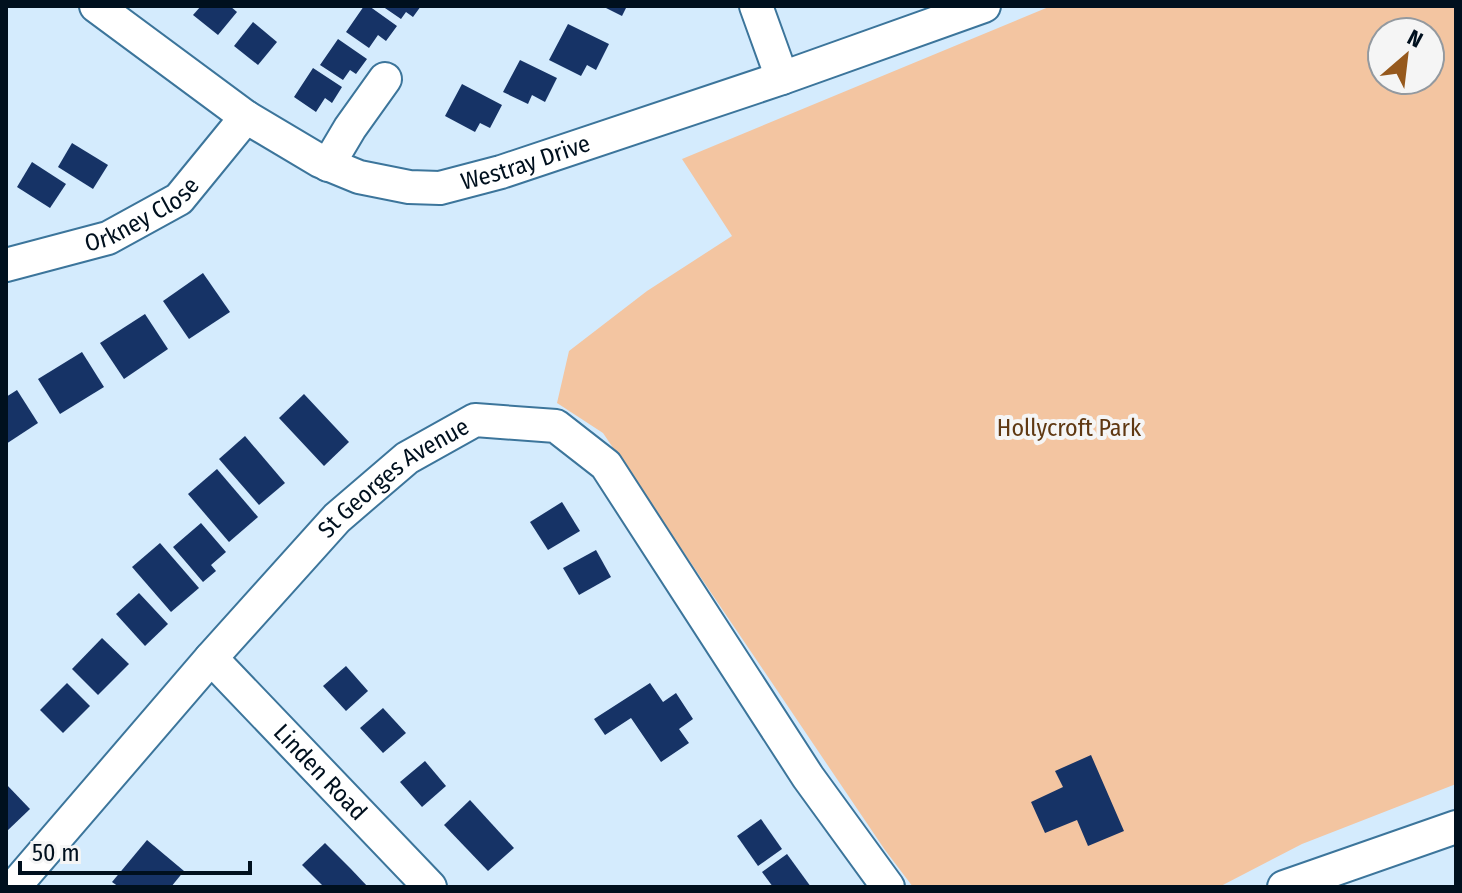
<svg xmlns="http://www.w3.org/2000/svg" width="1462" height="893" font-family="'Fira Sans Condensed',sans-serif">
<rect width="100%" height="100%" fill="#d4ebfd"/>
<path fill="#f3c5a1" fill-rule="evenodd" d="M 1051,6 L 1455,6 L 1456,8 L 1456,784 L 1302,844 L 1219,887 L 913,887 L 885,850 L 603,433 L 557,403 L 569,351 L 647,291 L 732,236 L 682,159 ZM 1382,32 L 1430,32 L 1430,80 L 1382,80 Z"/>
<g fill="#163366">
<path d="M 201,6 L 230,6 L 237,12 L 218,35 L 193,15 Z"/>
<path d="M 364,6 L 369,6 L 397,26 L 386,41 L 378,35 L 369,48 L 346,32 Z"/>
<path d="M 382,6 L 421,6 L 413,17 L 406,12 L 401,19 Z"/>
<path d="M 602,6 L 627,6 L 622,16 Z"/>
<path d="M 253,22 L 277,42 L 258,65 L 234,46 Z"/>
<path d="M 568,24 L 609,44 L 596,70 L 587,65 L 581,76 L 549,60 Z"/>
<path d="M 338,39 L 367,59 L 356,74 L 350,70 L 343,80 L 320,65 Z"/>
<path d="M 520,60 L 557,78 L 545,102 L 532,95 L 528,104 L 503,92 Z"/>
<path d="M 313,68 L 342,87 L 332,103 L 325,98 L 316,112 L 294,97 Z"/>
<path d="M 462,84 L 502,105 L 490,128 L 480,123 L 475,132 L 445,116 Z"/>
<path d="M 72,143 L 108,165 L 93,189 L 58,167 Z"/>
<path d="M 32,162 L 66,184 L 50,208 L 17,187 Z"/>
<path d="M 203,273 L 230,312 L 189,339 L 163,301 Z"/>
<path d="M 145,314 L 168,349 L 124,379 L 100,343 Z"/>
<path d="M 82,352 L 104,387 L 60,414 L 38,379 Z"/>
<path d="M 17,390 L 38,423 L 6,444 L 6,397 Z"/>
<path d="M 304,394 L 349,442 L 324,466 L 279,418 Z"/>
<path d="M 245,436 L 285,483 L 259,505 L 219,459 Z"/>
<path d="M 217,469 L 258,517 L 229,542 L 188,494 Z"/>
<path d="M 562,502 L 580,531 L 548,550 L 530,522 Z"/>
<path d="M 201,523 L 226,552 L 211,565 L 216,571 L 203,582 L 173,547 Z"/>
<path d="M 160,543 L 199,588 L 171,612 L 132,567 Z"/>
<path d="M 596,550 L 611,577 L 579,595 L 563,568 Z"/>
<path d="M 139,593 L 168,624 L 145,646 L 116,614 Z"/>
<path d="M 102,638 L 129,664 L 98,695 L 72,669 Z"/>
<path d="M 346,666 L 368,691 L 346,711 L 323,686 Z"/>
<path d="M 67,683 L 90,706 L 63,733 L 40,710 Z"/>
<path d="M 650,683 L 663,702 L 676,693 L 693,719 L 679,729 L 689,743 L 661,762 L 631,718 L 605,735 L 594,719 Z"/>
<path d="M 383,708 L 406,733 L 383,753 L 360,728 Z"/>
<path d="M 1091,755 L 1124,831 L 1088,846 L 1077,820 L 1045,833 L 1031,802 L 1063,787 L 1055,771 Z"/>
<path d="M 425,761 L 446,786 L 422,807 L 400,782 Z"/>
<path d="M 6,784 L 30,809 L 6,832 Z"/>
<path d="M 470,800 L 514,848 L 488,871 L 444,825 Z"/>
<path d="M 761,819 L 782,849 L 758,866 L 737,836 Z"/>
<path d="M 147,840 L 184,871 L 171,887 L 119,887 L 112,882 Z"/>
<path d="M 325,843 L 351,869 L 368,887 L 324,887 L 302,865 Z"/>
<path d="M 787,854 L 811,887 L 773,887 L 762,872 Z"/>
</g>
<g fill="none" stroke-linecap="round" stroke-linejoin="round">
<defs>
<g id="minor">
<path id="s1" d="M 96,6 L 246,117 L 320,161 L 359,177 L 409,187 L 440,188 L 501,172 L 782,78 L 984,6"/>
<path d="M 756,6 L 782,78"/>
<path d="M 328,165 L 350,128 L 385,79"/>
<path id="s2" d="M 6,265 L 108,238 L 179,199 L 246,117"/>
<path id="s3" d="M 211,658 L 430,887"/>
<path id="s4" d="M 14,887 L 211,658 L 337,518 L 407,458 L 475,420 L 556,426 L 606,465 L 808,777 L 888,887"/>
<path d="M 1284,887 L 1456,827"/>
</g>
</defs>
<use href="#minor" stroke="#3c759b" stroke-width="36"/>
<use href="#minor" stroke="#fff" stroke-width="32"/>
</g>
<g text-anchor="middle" stroke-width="8" stroke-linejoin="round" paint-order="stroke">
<g font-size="24" fill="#00101e" stroke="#f5f5f5">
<text dy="8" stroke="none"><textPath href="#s1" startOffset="486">Westray Drive</textPath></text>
<text dy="8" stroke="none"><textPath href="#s2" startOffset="146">Orkney Close</textPath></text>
<text dy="8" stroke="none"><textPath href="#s4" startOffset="560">St Georges Avenue</textPath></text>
<text dy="8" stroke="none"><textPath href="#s3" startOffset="158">Linden Road</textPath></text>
</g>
<g font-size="24" fill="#5f3812" stroke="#f5f5f5">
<text x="1069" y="436">Hollycroft Park</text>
</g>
</g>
<rect width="1462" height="893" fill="none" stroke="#00101e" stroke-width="16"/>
<g transform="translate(1406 56) rotate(28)"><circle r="38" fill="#f5f5f5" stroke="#93999f" stroke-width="2"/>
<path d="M0-6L14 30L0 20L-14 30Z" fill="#96591d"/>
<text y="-12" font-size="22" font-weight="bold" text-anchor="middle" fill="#00101e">N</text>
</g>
<path d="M20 861v12h230v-12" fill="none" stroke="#00101e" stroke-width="4"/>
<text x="32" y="861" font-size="24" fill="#00101e" stroke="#f5f5f5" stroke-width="6" paint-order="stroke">50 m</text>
</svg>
